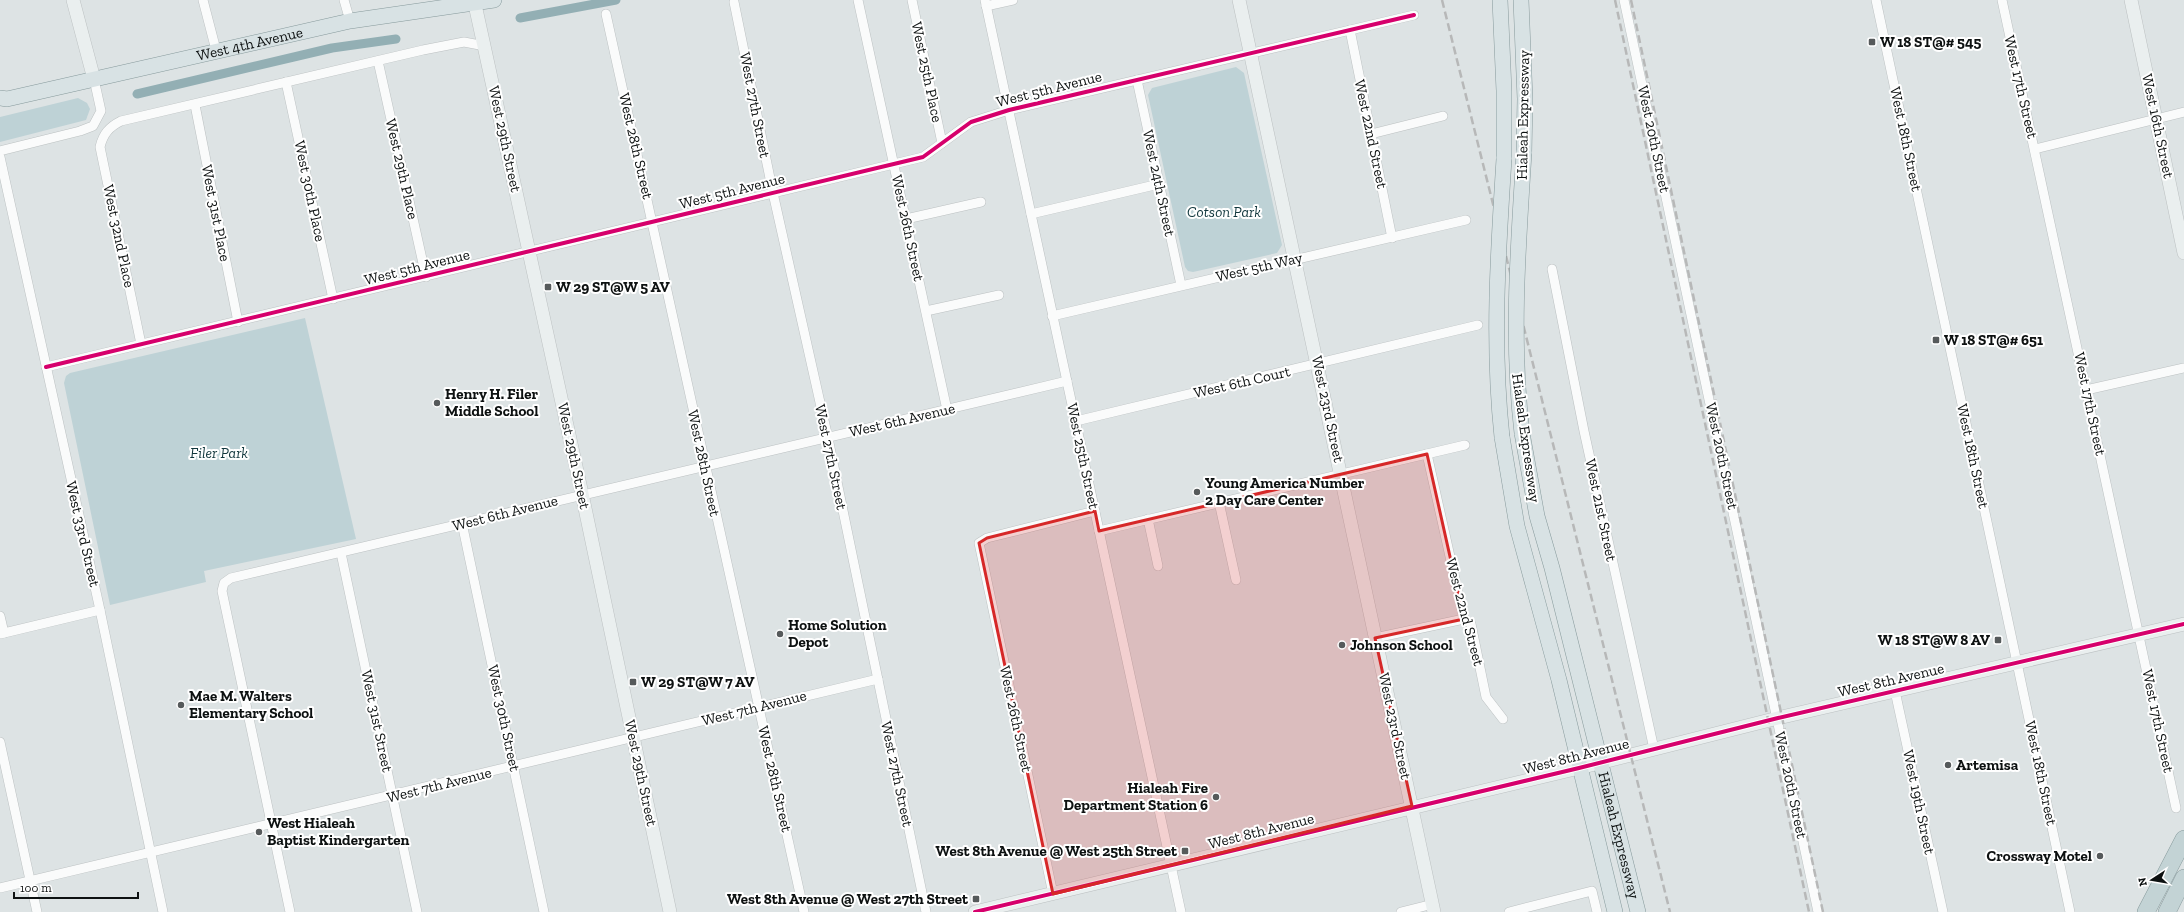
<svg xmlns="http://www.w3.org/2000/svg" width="2184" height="912" font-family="'Zilla Slab',serif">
<rect width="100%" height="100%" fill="#dde3e4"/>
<g fill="#bed2d6">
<path d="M 1236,67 L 1244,73 L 1282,245 L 1277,253 L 1193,272 L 1188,271 L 1185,267 L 1148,95 L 1152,88 Z"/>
<path d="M 78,98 L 87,103 L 90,109 L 86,120 L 0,142 L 0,117 Z"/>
<path d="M 305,318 L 356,539 L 204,571 L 206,582 L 110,605 L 64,383 L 66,376 L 70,373 Z"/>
</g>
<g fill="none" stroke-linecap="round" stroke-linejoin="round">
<g stroke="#93afb4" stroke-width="9">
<path d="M 520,18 L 616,0"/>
<path d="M 137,94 L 332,48 L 396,39"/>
</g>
<defs>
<g id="street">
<path d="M 203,0 L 216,50"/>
<path d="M 344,0 L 350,21"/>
<path d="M 858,0 L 947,410"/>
<path d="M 912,0 L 942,143"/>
<path d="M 985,0 L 1181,912"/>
<path d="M 1624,0 L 1818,912"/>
<path d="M 1876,0 L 2070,912"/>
<path d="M 2002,0 L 2176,808"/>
<path d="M 734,2 L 773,193 L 828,438 L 926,912"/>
<path d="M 986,6 L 1013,0"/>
<path d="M 606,14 L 804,912"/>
<path d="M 1350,30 L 1392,238"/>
<path d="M 378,61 L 426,277"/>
<path d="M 1137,80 L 1181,285"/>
<path d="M 286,82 L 333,299"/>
<path d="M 195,105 L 238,322"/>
<path d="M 1371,134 L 1443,116"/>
<path d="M 2035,149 L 2184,112"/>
<path d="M 0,151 L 80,131 L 93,126 L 101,111 L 94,79"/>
<path d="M 0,157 L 100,610 L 163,912"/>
<path d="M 1031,214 L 1159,184"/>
<path d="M 906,219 L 981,202"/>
<path d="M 1552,269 L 1584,431 L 1654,749"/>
<path d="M 926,311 L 999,295"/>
<path d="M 1052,316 L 1466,220"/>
<path d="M 141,344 L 100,147 C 103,134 109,127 121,121 L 423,50 L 464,42 L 485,46"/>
<path d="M 46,367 L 923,157 L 971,122 L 1009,110 L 1414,15"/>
<path d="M 2086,390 L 2184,368"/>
<path d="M 1076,421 L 1478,325"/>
<path d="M 1427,454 L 1464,619 L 1471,624 L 1486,697 L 1503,719"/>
<path d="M 1219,502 L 1236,580"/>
<path d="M 1148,519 L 1158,566"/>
<path d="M 462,523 L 544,912"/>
<path d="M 1099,531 L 1465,445"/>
<path d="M 341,553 L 417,912"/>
<path d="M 0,616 L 4,633"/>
<path d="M 0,634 L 100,610"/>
<path d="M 1375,638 L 1464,619"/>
<path d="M 1895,691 L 1943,912"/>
<path d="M 0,742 L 37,912"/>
<path d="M 0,888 L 878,679"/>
<path d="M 1053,894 L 979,543 L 987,538 L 1095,511"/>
<path d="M 290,912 L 222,591 L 224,583 L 231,578 L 1067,381"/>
<path d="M 1401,912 L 1433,904"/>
<path d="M 1509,912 L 1592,891 L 1597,912"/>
</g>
<g id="secondary">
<path d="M 73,0 L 94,79"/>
<path d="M 474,0 L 582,494 L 670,912"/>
<path d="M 1239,0 L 1434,912"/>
<path d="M 2131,0 L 2184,253"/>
<path d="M 975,912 L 1579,768 L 1778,718 L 2184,624"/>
</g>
<g id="primary">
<path d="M 1500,0 L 1504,91 L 1504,159"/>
<path d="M 1521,0 L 1525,99 L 1524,153"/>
<path id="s1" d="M 0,98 L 7,99 L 350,21 L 494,0"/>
<path id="s2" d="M 1522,433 L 1537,516 L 1552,568 L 1638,912"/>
<path d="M 1502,437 L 1517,526 L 1559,680 L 1615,912"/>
</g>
<g id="highway">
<path d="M 2146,912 L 2184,839"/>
<path d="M 2167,912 L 2184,878"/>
</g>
</defs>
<use href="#street" stroke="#bcc1c2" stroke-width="10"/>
<use href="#secondary" stroke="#bcc1c2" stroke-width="14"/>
<use href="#primary" stroke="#879a9c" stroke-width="16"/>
<use href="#highway" stroke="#879a9c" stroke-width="18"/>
<use href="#street" stroke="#fafbfb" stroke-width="9"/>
<use href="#secondary" stroke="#eaefef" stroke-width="13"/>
<use href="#primary" stroke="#d8e2e4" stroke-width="15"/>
<use href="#highway" stroke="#c3d3d5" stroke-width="17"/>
<g stroke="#b7b8b8" stroke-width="2.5" stroke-dasharray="8 4" stroke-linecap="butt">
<path d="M 1442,0 L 1670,912"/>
<path d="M 1615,0 L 1809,912"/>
<path d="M 1631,0 L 1823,912"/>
</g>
<defs>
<g id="primary-bridge">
<path d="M 1522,433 C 1511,340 1518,247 1524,153"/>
<path d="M 1502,437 C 1492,344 1498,252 1504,159"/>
</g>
</defs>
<use href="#primary-bridge" stroke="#879a9c" stroke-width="16" stroke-linecap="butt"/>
<use href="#primary-bridge" stroke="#d8e2e4" stroke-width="15"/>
<defs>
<g id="cycleway">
<path d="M 46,367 L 923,157 L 971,122 L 1009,110 L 1414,15"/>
<path d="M 975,912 L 1579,768 L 1778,718 L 2184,624"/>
</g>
</defs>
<use href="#cycleway" stroke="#fff" stroke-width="6"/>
<use href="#cycleway" stroke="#d6006c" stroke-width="4"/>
</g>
<path fill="#d62828" fill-opacity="0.2" stroke="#d62828" stroke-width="3" stroke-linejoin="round" d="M 1427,454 L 1464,619 L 1375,638 L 1412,806 L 1053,894 L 979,543 L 987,538 L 1095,511 L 1099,531 Z"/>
<g fill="#565a5b" stroke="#fff" stroke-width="1.5">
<rect x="1868" y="38" width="8" height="8" rx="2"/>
<rect x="544" y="283" width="8" height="8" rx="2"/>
<rect x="1932" y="336" width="8" height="8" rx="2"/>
<circle cx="437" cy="403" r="4"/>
<circle cx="1197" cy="492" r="4"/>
<circle cx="780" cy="634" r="4"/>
<rect x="1994" y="636" width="8" height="8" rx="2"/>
<circle cx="1342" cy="645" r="4"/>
<rect x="629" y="678" width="8" height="8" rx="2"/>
<circle cx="181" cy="705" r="4"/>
<circle cx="1948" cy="765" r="4"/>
<circle cx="1216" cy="797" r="4"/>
<circle cx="259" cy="832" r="4"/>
<rect x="1181" y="847" width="8" height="8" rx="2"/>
<circle cx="2100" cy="856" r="4"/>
<rect x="972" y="895" width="8" height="8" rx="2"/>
</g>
<g text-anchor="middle" stroke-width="4" stroke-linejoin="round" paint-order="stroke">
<g font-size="15" font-weight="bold" fill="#0d1111" stroke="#fff" text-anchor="start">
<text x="1880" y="47">W 18 ST@# 545</text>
<text x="556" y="292">W 29 ST@W 5 AV</text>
<text x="1944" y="345">W 18 ST@# 651</text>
<text x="445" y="399">Henry H. Filer<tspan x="445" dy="17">Middle School</tspan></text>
<text x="1205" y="488">Young America Number<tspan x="1205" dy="17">2 Day Care Center</tspan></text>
<text x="788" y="630">Home Solution<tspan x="788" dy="17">Depot</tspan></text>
<text x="1990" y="645" text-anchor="end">W 18 ST@W 8 AV</text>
<text x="1350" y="650">Johnson School</text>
<text x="641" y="687">W 29 ST@W 7 AV</text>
<text x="189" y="701">Mae M. Walters<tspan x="189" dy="17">Elementary School</tspan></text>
<text x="1956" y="770">Artemisa</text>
<text x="1208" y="793" text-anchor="end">Hialeah Fire<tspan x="1208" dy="17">Department Station 6</tspan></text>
<text x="267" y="828">West Hialeah<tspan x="267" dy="17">Baptist Kindergarten</tspan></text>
<text x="1177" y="856" text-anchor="end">West 8th Avenue @ West 25th Street</text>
<text x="2092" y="861" text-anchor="end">Crossway Motel</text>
<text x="968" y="904" text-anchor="end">West 8th Avenue @ West 27th Street</text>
</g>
<g font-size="15" fill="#0d1111" stroke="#fff">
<text dy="5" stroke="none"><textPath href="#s1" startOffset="256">West 4th Avenue</textPath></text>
<text transform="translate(927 72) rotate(78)" y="5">West 25th Place</text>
<text transform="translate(2021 87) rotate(77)" y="5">West 17th Street</text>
<text transform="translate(1049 89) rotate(-14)" y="5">West 5th Avenue</text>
<text transform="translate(755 105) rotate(79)" y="5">West 27th Street</text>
<text transform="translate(1523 115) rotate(-89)" y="5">Hialeah Expressway</text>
<text transform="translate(2158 126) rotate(78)" y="5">West 16th Street</text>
<text transform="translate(1371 134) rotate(78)" y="5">West 22nd Street</text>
<text transform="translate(505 139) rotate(78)" y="5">West 29th Street</text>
<text transform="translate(1654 139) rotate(78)" y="5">West 20th Street</text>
<text transform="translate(1906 139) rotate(78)" y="5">West 18th Street</text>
<text transform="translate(636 146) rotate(77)" y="5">West 28th Street</text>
<text transform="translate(402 169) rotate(77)" y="5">West 29th Place</text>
<text transform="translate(1159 183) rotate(78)" y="5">West 24th Street</text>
<text transform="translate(310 191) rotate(78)" y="5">West 30th Place</text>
<text transform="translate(732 191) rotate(-14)" y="5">West 5th Avenue</text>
<text transform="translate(216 213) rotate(79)" y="5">West 31st Place</text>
<text transform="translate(908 228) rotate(78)" y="5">West 26th Street</text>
<text transform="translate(119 236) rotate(78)" y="5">West 32nd Place</text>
<text transform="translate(417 267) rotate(-14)" y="5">West 5th Avenue</text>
<text transform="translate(1259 267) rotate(-13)" y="5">West 5th Way</text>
<text transform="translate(1242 382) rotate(-13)" y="5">West 6th Court</text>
<text transform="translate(2090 404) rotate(78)" y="5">West 17th Street</text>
<text transform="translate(1328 409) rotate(78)" y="5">West 23rd Street</text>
<text transform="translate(902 420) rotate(-13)" y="5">West 6th Avenue</text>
<text transform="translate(1526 438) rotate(82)" y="5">Hialeah Expressway</text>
<text transform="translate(574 456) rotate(78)" y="5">West 29th Street</text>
<text transform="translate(1083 456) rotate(78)" y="5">West 25th Street</text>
<text transform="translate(1722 456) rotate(78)" y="5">West 20th Street</text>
<text transform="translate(1973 456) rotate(78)" y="5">West 18th Street</text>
<text transform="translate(831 457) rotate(78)" y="5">West 27th Street</text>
<text transform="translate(704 463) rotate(78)" y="5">West 28th Street</text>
<text transform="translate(1601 510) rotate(78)" y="5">West 21st Street</text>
<text transform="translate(505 513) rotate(-14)" y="5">West 6th Avenue</text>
<text transform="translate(83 534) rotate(77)" y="5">West 33rd Street</text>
<text transform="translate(1465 612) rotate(75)" y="5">West 22nd Street</text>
<text transform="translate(1891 680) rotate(-13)" y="5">West 8th Avenue</text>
<text transform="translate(754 708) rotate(-14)" y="5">West 7th Avenue</text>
<text transform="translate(504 718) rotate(78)" y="5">West 30th Street</text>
<text transform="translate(1016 719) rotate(78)" y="5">West 26th Street</text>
<text transform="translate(377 721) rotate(78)" y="5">West 31st Street</text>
<text transform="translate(2158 721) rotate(78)" y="5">West 17th Street</text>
<text transform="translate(1395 726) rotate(78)" y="5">West 23rd Street</text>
<text transform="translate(1576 756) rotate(-14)" y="5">West 8th Avenue</text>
<text transform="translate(641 773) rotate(78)" y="5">West 29th Street</text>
<text transform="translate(2041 773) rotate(78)" y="5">West 18th Street</text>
<text transform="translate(897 774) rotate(78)" y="5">West 27th Street</text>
<text transform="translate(775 779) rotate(77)" y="5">West 28th Street</text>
<text transform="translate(439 785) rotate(-14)" y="5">West 7th Avenue</text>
<text transform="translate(1791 785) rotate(78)" y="5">West 20th Street</text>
<text transform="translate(1919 802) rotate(78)" y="5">West 19th Street</text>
<text transform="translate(1261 831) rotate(-14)" y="5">West 8th Avenue</text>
<text dy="5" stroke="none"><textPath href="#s2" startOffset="414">Hialeah Expressway</textPath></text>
</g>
<g font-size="15" font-style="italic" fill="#10363c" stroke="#fff">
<text x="1224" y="217">Cotson Park</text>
<text x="219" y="458">Filer Park</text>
</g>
</g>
<g transform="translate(2152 880) rotate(258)" stroke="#ffffff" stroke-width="3" paint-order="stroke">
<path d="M0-3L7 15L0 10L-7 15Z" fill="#0d1111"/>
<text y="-6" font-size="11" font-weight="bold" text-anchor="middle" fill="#0d1111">N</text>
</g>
<path d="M14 892v6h124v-6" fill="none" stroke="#0d1111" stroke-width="2"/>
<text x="20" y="892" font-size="12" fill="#0d1111" stroke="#ffffff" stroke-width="3" paint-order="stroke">100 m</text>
</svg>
